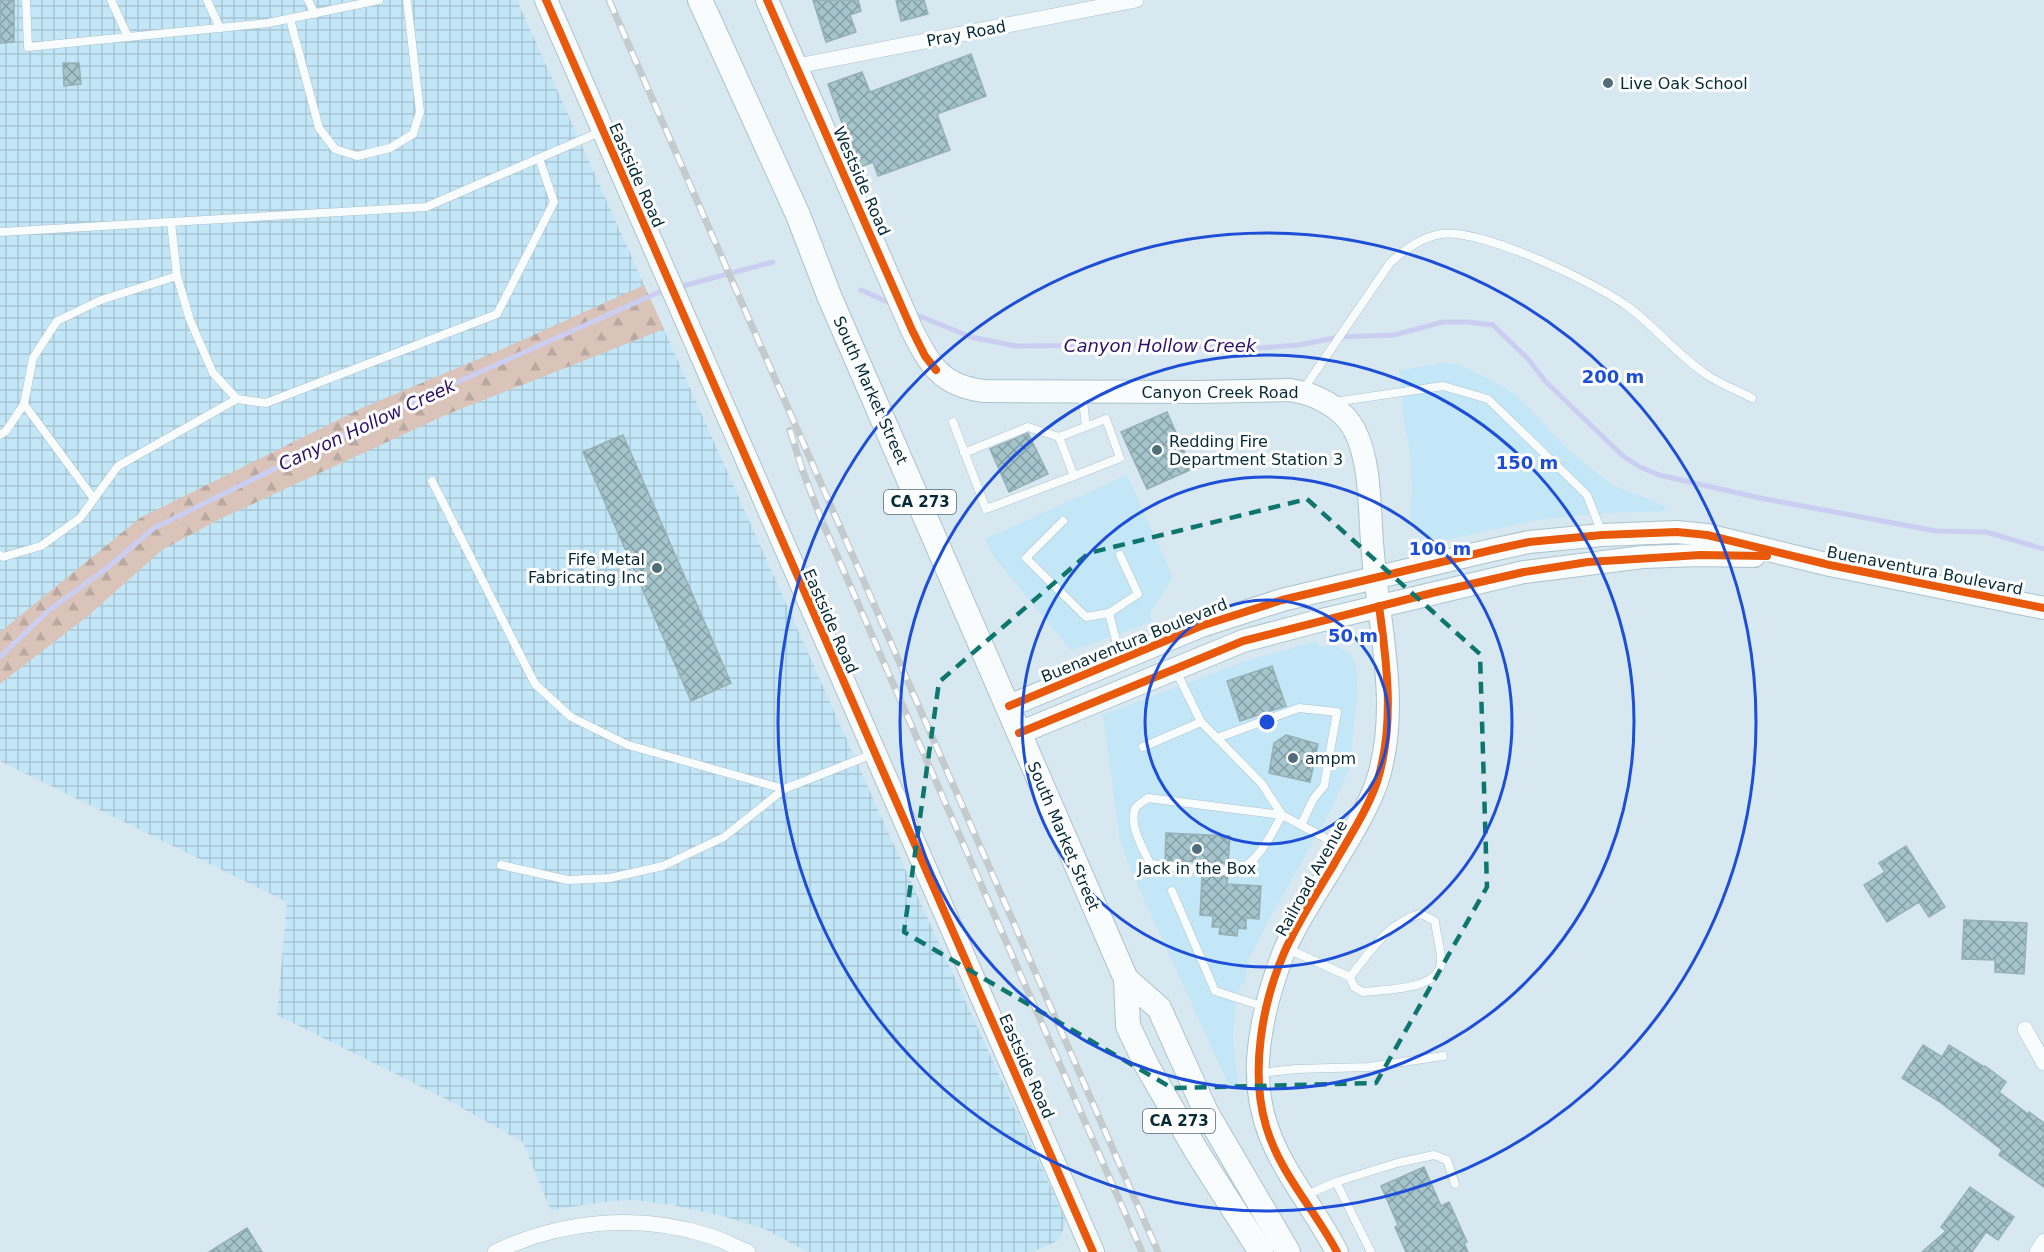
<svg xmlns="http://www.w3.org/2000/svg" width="2044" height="1252" font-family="'DejaVu Sans',sans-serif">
<defs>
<pattern id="industrial-grid" width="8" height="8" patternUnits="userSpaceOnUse" patternTransform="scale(1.5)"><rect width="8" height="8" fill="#c4e7f8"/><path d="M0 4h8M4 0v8" fill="none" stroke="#a7c6d5"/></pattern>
<pattern id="forest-firs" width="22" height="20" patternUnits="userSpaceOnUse" patternTransform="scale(1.5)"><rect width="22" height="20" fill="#dac4ba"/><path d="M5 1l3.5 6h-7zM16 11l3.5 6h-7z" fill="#baa9a1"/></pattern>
<pattern id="building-cross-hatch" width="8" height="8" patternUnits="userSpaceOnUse" patternTransform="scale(1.5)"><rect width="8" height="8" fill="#a5c4cb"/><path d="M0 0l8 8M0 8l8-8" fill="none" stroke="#849fa6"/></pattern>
</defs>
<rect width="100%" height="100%" fill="#d8e8f0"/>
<g fill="#c4e7f8">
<path d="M 1444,363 L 1456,364 L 1481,375 L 1515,394 L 1571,452 L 1612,485 L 1661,504 L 1667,511 L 1606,513 L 1538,520 L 1445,540 L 1432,539 L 1413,526 L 1410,512 L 1412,492 L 1411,464 L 1408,441 L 1404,423 L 1400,370 Z"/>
<path d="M 1127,475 L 1173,577 L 1150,613 L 1152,622 L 1076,649 L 1070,649 L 994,557 L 985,539 Z"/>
<path d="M 1317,641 L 1319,646 L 1337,646 L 1345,651 L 1352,656 L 1356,665 L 1358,699 L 1355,708 L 1351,765 L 1330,812 L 1267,923 L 1248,962 L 1244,984 L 1241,984 L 1236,1006 L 1233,1036 L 1238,1089 L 1231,1090 L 1132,873 L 1120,840 L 1103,715 L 1248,660 Z"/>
</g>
<path fill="url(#industrial-grid)" d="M 0,0 L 517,0 L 879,812 L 1066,1221 L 1059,1240 L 1032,1252 L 807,1252 L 765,1229 L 726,1217 L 673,1205 L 633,1200 L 613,1201 L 562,1208 L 551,1211 L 523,1142 L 444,1098 L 277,1015 L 287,902 L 0,761 Z"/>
<path fill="url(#forest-firs)" d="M 644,285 L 664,329 L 448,414 L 220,519 L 162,550 L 89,615 L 0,684 L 0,632 L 140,518 L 362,408 L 507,347 Z"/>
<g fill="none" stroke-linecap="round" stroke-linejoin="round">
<g stroke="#cbcef1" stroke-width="5">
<path d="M 679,287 L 773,262"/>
<path d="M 861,290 L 892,304"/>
<path d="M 912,313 L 971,337 L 1016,346 L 1162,345 L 1247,349 L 1299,345 L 1339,337 L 1394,335 L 1443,322 L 1468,322 L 1493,325 L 1529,360 L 1545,381 L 1623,456 L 1640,467 L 1659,475 L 1760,498 L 1936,531 L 1986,532 L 2044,549"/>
<path d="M 0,657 L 48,611 L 107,568 L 154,528 L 386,414 L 657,293 L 667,291"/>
</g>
</g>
<g fill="url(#building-cross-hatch)" stroke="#95b0b6" stroke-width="1.5">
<path d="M 0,0 L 14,0 L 14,42 L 0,43 Z"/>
<path d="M 813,0 L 858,0 L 861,11 L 850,15 L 856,32 L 826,42 Z"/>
<path d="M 896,0 L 924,0 L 928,14 L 901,21 Z"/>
<path d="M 971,54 L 986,96 L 937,114 L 950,150 L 878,176 L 873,162 L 858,168 L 828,84 L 862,72 L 870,92 Z"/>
<path d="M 63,63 L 79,63 L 81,84 L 64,86 Z"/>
<path d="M 1167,412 L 1192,469 L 1147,489 L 1121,432 Z"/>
<path d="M 1028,433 L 1048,474 L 1009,492 L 990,449 Z"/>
<path d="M 623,435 L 731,683 L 691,701 L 583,452 Z"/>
<path d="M 1272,666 L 1286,706 L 1240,721 L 1227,681 Z"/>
<path d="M 1286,735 L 1318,744 L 1310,782 L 1269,773 L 1274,743 Z"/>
<path d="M 1166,833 L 1230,836 L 1228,864 L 1165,860 Z"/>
<path d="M 1906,846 L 1945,907 L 1929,917 L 1919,902 L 1887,922 L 1864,885 L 1885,872 L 1879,863 Z"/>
<path d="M 1202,876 L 1228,876 L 1227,884 L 1261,886 L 1259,919 L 1246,918 L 1246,929 L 1238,928 L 1237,936 L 1219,934 L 1220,927 L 1212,927 L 1213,916 L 1200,915 Z"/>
<path d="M 1964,920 L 2027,923 L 2024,974 L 1995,972 L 1995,960 L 1962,959 Z"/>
<path d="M 1923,1045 L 1942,1057 L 1949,1045 L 1984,1067 L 1985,1066 L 2006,1082 L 1999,1092 L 2028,1114 L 2029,1112 L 2044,1123 L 2044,1187 L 1999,1155 L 2002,1150 L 1940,1102 L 1902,1078 Z"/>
<path d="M 1424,1167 L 1441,1206 L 1449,1202 L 1467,1242 L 1464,1243 L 1468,1252 L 1406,1252 L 1395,1227 L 1398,1225 L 1381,1186 Z"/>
<path d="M 1970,1187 L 2014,1217 L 1998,1240 L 1986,1232 L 1972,1252 L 1922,1252 L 1946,1231 L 1941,1227 Z"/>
<path d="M 247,1228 L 262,1252 L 209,1252 Z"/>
</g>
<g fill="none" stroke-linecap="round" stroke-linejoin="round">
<defs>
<g id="lane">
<path d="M 26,0 L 28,47 L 268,23 L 379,0"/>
<path d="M 111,0 L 128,37"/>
<path d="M 207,0 L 220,28"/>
<path d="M 308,0 L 315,14"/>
<path d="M 290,19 L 319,128 L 335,149 L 357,156 L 390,148 L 413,134 L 420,112 L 407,0"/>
<path d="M 171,222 L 177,276 L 190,320 L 213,373 L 237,399 L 266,403 L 497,314 L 554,202 L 539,158"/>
<path d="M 0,232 L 426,207 L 602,131"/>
<path d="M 1303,390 L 1390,263 C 1404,250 1421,237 1441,234 C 1481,228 1598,283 1631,309 C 1657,329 1679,356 1707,375 C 1720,384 1737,390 1752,398"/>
<path d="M 1082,393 L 1086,426"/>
<path d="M 1334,402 L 1443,386 L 1488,399 L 1587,495 L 1602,533"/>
<path d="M 24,404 L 94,499"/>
<path d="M 1106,419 L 1120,458 L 1074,476 L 1059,437 Z"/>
<path d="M 953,422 L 986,509 L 1074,476"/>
<path d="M 0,435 L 6,431 L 24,404 L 33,358 L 57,321 L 101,300 L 177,276"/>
<path d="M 964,453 L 1028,427 L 1059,437"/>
<path d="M 432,481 L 535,684 L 571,717 L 628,745 L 784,789"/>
<path d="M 1063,521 L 1026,558 L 1086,617 L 1109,613 L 1120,656"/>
<path d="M 0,555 L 3,557 L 41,546 L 80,518 L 118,466 L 237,399"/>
<path d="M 1109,613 L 1138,594 L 1120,555"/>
<path d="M 1176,671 L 1201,722 L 1217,738"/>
<path d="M 1143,747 L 1201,722"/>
<path d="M 1301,825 L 1314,798 L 1324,786 L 1337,712 L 1299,708 L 1217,738 L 1262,784 L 1282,815 C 1273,831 1258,863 1239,869 C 1226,874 1167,866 1150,864 C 1144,849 1127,824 1136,807 C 1139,804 1144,801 1148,798 L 1282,815 L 1342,847"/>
<path d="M 501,865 L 568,880 L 610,878 L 663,866 L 724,837 L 784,789 L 873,754"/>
<path d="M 1172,891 L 1215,991 L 1265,1007"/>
<path d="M 1288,949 L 1350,977 L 1354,987 L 1363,992 C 1384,989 1438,991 1441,963 C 1442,952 1436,933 1435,921 L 1421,914 C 1389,921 1369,953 1350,977"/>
<path d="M 1260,1073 L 1296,1069 L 1369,1067 L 1443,1056"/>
<path d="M 1304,1196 L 1336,1182"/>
<path d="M 1371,1252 L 1336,1182 L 1397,1163 L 1434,1155 L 1447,1160 L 1455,1184"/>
</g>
<g id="street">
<path d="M 797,66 L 1136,0"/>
<path d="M 2025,1029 L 2044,1063"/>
<path d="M 495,1252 C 562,1220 639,1213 710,1236 C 723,1240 735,1247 748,1252"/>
<path d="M 2037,1252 L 2044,1241"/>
</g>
<g id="secondary">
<path d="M 546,0 L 1093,1252"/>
<path d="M 767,0 L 912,330 C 930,366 942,386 984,391 L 1199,392 L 1289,390 C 1314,393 1343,407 1355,431 C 1372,465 1369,516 1373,554 C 1379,629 1401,708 1377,782 C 1367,810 1350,837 1335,862 C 1317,892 1296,922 1283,954 C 1270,988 1260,1025 1258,1061 C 1254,1144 1302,1185 1337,1252"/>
<path d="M 1009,706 L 1201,626 L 1282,600 L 1492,550 L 1529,542 L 1602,535 L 1677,532 L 1707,535 L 1830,565 L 2044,608"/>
<path d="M 1019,733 L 1243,641 L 1322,620 L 1524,572 L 1643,557 L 1700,555 L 1754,556"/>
</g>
<g id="primary">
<path d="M 700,0 L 798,215 L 830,298 L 1126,979 L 1128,1026 L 1147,1066 L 1197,1152 L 1261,1252"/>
<path d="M 1126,979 L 1159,1008 L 1206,1112 L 1288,1252"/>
</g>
</defs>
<use href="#lane" stroke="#abc2cc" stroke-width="9"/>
<use href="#street" stroke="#abc2cc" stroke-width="16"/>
<use href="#secondary" stroke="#abc2cc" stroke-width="24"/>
<use href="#primary" stroke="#abc2cc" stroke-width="26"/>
<use href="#lane" stroke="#f9fcfd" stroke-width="8"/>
<use href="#street" stroke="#f9fcfd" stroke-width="15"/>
<use href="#secondary" stroke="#f9fcfd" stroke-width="22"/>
<use href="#primary" stroke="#f9fcfd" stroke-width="24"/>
<defs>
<g id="rail">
<path d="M 609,0 L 1158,1252"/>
<path d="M 790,430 L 802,469 L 821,519 L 1142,1252"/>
</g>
</defs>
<use href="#rail" stroke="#c4cbce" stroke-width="7"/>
<use href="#rail" stroke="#fff" stroke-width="4.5" stroke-dasharray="14" stroke-linecap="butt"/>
<defs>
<g id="cycleway">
<path d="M 546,0 L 1093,1252"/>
<path d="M 767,0 L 912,330 L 925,356 L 936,370"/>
<path d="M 1009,706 L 1201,626 L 1282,600 L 1492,550 L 1529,542 L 1602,535 L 1677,532 L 1707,535 L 1830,565 L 2044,608"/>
<path d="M 1019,733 L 1243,641 L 1432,593 L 1524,572 L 1588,562 L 1700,555 L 1767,556"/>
<path d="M 1337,1252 C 1315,1210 1279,1172 1266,1126 C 1250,1072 1262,1004 1284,953 C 1297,923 1316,894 1333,866 C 1348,839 1367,811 1377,782 C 1395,726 1387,663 1379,606"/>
</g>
</defs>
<use href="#cycleway" stroke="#fff" stroke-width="11"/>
<use href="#cycleway" stroke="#e8590c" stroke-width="8"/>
</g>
<path fill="none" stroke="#0f766e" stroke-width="4.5" stroke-dasharray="12 8" stroke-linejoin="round" d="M 1307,499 L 1480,654 L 1487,887 L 1376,1083 L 1172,1088 L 904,932 L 939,682 L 1089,553 Z"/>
<g fill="none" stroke="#1d4ed8" stroke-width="3">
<circle cx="1267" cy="722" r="122"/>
<circle cx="1267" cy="722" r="245"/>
<circle cx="1267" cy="722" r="367"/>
<circle cx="1267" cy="722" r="489"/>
</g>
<g fill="#506d78" stroke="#fff" stroke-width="2">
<circle cx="1608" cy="83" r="6"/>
<circle cx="1157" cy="450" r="6"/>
<circle cx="657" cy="568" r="6"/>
<circle cx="1293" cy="758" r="6"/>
<circle cx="1197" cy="849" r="6"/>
</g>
<g text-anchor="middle" stroke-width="6" stroke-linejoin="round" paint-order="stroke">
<g fill="#fff" stroke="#516b74" stroke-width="1.5">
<rect x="884" y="490" width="72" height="24" rx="4.5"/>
<rect x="1143" y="1109" width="72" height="24" rx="4.5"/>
</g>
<g font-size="15" font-weight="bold" fill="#062b38">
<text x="920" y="507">CA 273</text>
<text x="1179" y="1126">CA 273</text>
</g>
<g font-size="16" fill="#062b38" stroke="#fff">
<text transform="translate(966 33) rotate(-11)" y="6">Pray Road</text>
<text transform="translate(637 175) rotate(66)" y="6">Eastside Road</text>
<text transform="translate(862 181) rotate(66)" y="6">Westside Road</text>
<text transform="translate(871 390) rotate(66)" y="6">South Market Street</text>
<text x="1220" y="398">Canyon Creek Road</text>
<text transform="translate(1925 570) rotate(11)" y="6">Buenaventura Boulevard</text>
<text transform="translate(831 621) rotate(66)" y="6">Eastside Road</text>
<text transform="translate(1134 640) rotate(-22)" y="6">Buenaventura Boulevard</text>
<text transform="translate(1064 836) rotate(67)" y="6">South Market Street</text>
<text transform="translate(1311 878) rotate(-61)" y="6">Railroad Avenue</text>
<text transform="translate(1027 1066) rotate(66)" y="6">Eastside Road</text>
</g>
<g font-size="16" fill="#062b38" stroke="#fff" text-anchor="start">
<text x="1620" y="89">Live Oak School</text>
<text x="1169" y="447">Redding Fire<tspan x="1169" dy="18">Department Station 3</tspan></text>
<text x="645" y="565" text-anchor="end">Fife Metal<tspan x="645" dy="18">Fabricating Inc</tspan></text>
<text x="1305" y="764">ampm</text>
<text x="1197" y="874" text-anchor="middle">Jack in the Box</text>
</g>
<g font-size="18" font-style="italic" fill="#2b116a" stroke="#fff">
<text x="1160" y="352">Canyon Hollow Creek</text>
<text transform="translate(367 425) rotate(-25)" y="6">Canyon Hollow Creek</text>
</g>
</g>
<circle cx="1267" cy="722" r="9" fill="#1d4ed8" stroke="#fff" stroke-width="3"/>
<g font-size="18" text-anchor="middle" font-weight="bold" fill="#1d4ed8" stroke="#fff" stroke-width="6" stroke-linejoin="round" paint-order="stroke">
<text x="1613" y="383">200 m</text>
<text x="1527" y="469">150 m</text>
<text x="1440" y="555">100 m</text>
<text x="1353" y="642">50 m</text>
</g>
</svg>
